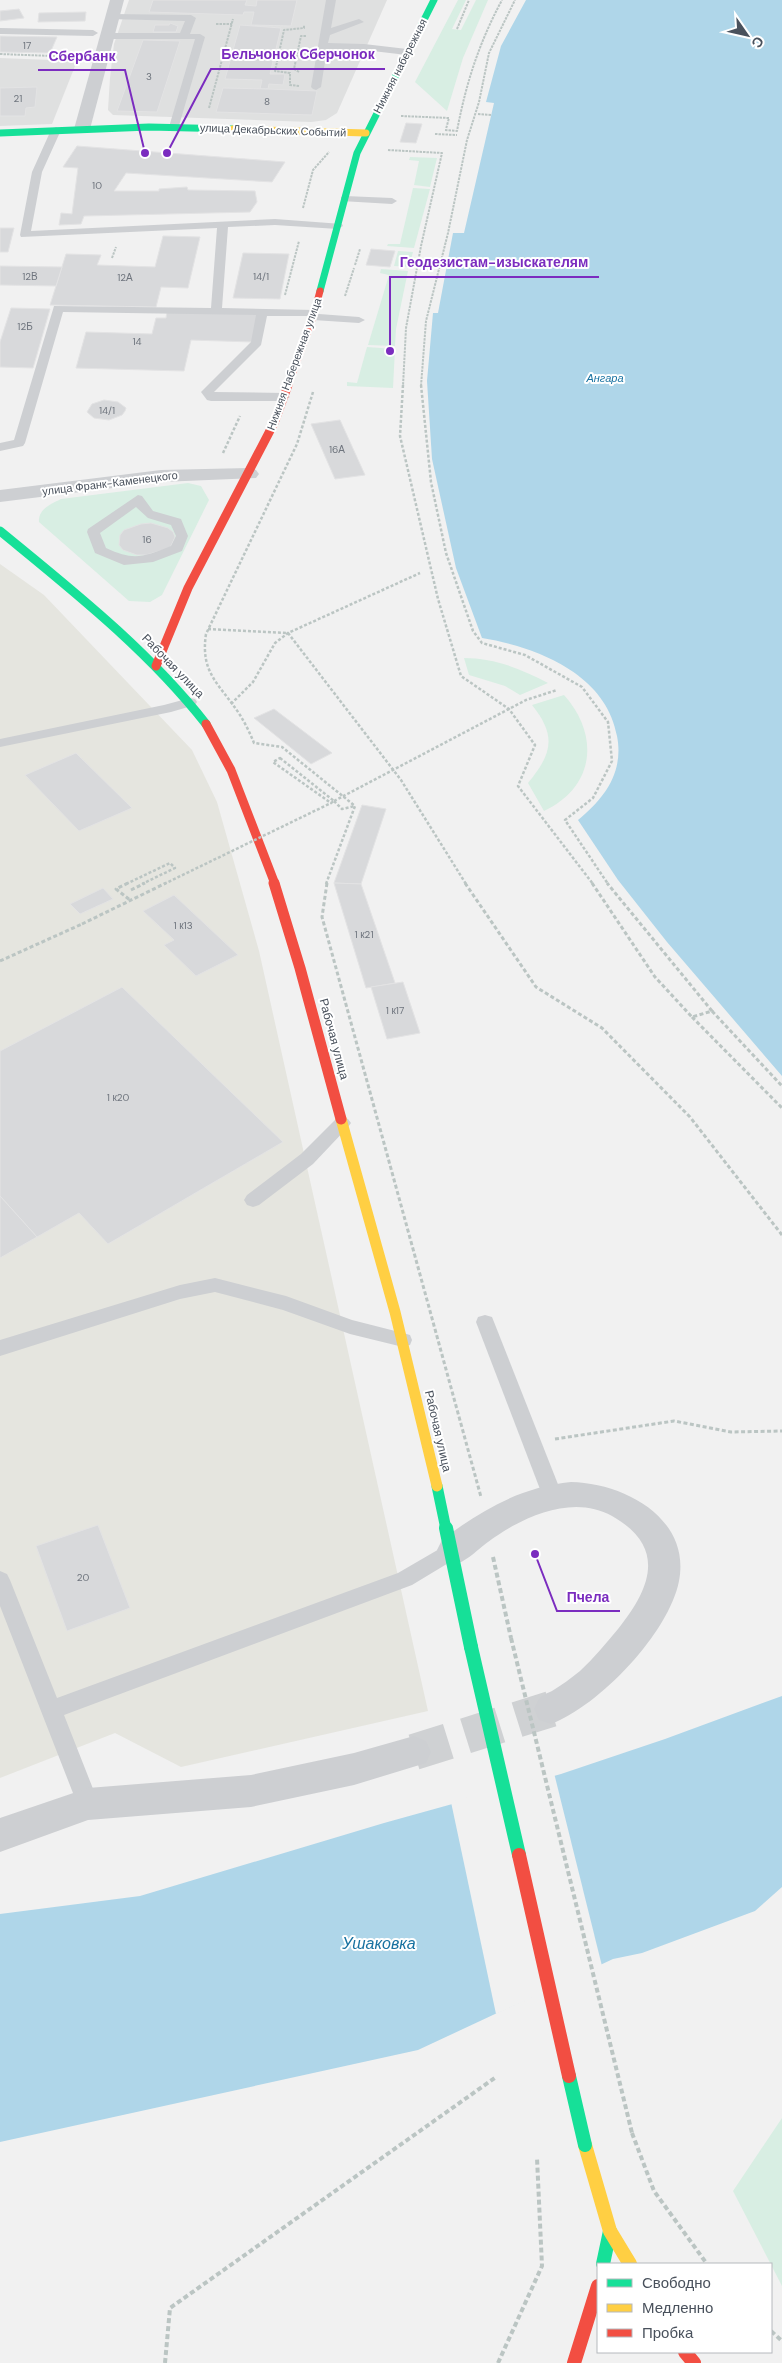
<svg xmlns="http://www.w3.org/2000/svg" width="782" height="2363" font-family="'DM Sans',sans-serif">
<rect width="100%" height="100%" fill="#f1f1f1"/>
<path fill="#e5e5df" d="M 0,564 L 44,595 L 192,750 L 217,802 L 259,951 L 428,1711 L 181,1767 L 115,1733 L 0,1778 Z"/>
<g fill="#dfe0e0">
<path d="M 129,0 L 387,0 L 337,113 L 326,120 L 311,122 L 113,115 L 108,110 L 110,78 L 114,44 Z"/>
<path d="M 0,58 L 77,61 L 52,124 L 0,126 Z"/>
</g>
<g fill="#d8eee3">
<path d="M 458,0 L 466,0 L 452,29 L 461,30 L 476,0 L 488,0 L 463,58 L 447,111 L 415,82 Z"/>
<path d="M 410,157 L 437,158 L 430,187 L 414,185 L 419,161 L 409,160 Z"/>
<path d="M 413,188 L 430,189 L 414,248 L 387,246 L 388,244 L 400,244 Z"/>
<path d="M 398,251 L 413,252 L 409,267 L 394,266 Z"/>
<path d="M 381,269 L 408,271 L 396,329 L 395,346 L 368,345 L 389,275 L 380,273 Z"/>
<path d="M 367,347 L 395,349 L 393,388 L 347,386 L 347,382 L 357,383 Z"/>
<path d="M 188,483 L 201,486 L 209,500 L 162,595 L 150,602 L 129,601 L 39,522 C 38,509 51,504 61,499 Z"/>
<path d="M 464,658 C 494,658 522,669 548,683 L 520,695 L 505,686 L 469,675 Z"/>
<path d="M 564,695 C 600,735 595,787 544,811 L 528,783 C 552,754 557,736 532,705 Z"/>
<path d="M 782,2118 L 782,2286 L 733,2191 Z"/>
</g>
<g fill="#afd6e9">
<path d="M 526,0 L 782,0 L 782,1076 L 667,942 L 618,880 L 578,820 C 605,798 624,772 617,736 C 606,674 537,647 482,638 L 456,568 L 432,459 L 427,381 L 433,313 L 438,313 L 453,233 L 464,233 L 494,103 L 486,102 L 501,46 Z"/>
<path d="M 782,1696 L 782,1887 L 755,1911 L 642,1953 L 613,1959 L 418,2050 L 0,2142 L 0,1914 L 140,1896 L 384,1823 L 561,1774 L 665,1739 Z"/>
</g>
<path fill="#f1f1f1" d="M 554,1773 L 602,1966 L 496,2014 L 451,1802 Z"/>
<g fill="#d8d9db" stroke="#e3e3e4">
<path d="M 153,0 L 247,0 L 245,5 L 256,6 L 257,0 L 297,0 L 291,26 L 251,25 L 254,12 L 244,12 L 243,15 L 149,12 Z"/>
<path d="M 19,9 L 24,18 L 0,21 L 0,11 Z"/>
<path d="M 86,12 L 85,21 L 38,22 L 39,13 Z"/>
<path d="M 170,23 L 178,26 L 176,32 L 153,32 L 155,25 L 169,25 Z"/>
<path d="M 240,25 L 281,28 L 270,74 L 285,74 L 283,85 L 269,84 L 268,89 L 260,89 L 262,80 L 225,79 Z"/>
<path d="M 0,36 L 57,37 L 50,53 L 0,52 Z"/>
<path d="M 143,40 L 180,41 L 157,112 L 117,111 Z"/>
<path d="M 37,87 L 35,107 L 26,108 L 25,116 L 0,116 L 0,88 Z"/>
<path d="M 223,88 L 268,89 L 317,91 L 312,115 L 216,112 Z"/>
<path d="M 406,123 L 422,124 L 416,143 L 400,142 Z"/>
<path d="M 77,146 L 285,162 L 272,182 L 126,173 L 114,191 L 159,191 L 159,189 L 187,187 L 188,190 L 255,191 L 257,202 L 250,212 L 84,216 L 81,224 L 59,225 L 61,213 L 72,214 L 78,168 L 63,167 Z"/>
<path d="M 0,228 L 14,228 L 8,252 L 0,252 Z"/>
<path d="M 163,236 L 200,237 L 188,288 L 161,287 L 156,307 L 50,305 L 66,254 L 101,255 L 97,265 L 155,267 Z"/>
<path d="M 371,249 L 395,251 L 390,267 L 366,265 Z"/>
<path d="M 243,253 L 289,254 L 280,299 L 233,298 Z"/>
<path d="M 0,266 L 62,267 L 56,286 L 0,285 Z"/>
<path d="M 11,308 L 50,309 L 33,368 L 0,367 L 0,342 Z"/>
<path d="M 167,312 L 258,314 L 253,342 L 191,340 L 184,371 L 76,368 L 86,332 L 152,334 L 156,318 L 166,318 Z"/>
<path d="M 104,400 L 118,402 L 126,408 L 125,411 L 122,415 L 109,420 L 94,418 L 87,412 L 92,404 Z"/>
<path d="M 340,420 L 365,475 L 335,479 L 311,424 Z"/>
<path d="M 151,523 L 168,528 L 173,532 L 175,537 L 170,548 L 146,555 L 137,555 L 123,550 L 119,545 L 120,535 L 124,530 L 141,524 Z"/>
<path d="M 274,709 L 332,753 L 311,764 L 254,718 Z"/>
<path d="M 76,753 L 132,808 L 79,831 L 25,775 Z"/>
<path d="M 362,805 L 386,809 L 361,884 L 334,883 Z"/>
<path d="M 334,883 L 361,884 L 395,983 L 366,988 Z"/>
<path d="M 103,888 L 113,899 L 80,914 L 70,904 Z"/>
<path d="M 174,895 L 238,955 L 196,976 L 164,945 L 174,940 L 143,911 Z"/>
<path d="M 403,982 L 420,1033 L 387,1039 L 371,987 Z"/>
<path d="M 122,987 L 283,1142 L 108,1244 L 79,1213 L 37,1237 L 0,1196 L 0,1051 Z"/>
<path d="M 0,1196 L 37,1237 L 0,1258 Z"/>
<path d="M 98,1525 L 130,1608 L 67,1631 L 36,1546 Z"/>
</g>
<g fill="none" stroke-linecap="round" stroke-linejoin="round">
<path stroke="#cfd1d3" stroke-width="36" stroke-dasharray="36 18" stroke-linecap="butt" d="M 414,1752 L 551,1709"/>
<g stroke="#bbc5c3" stroke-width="2" stroke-dasharray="2.5 1" stroke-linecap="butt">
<path d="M 216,24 L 232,24"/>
<path d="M 457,29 L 469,0"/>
<path d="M 0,54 L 79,57"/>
<path d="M 299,72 L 294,69 L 301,36 L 306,36"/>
<path d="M 299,86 L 290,85 L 290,73 L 275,71 L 284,30 L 304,28 L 304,25"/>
<path d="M 209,108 L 233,19"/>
<path d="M 478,114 L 491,115"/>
<path d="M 401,116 L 449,118 L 446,129"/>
<path d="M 445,130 L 457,131 C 466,83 479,43 502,0"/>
<path d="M 435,134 L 457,135"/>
<path d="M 388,150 L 442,153 L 421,246 L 406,328 L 403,386"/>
<path d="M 303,208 L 313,170 L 329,152"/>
<path d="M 112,258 L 116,247"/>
<path d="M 355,265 L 360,249"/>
<path d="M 285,295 L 299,241"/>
<path d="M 345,296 L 354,268"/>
<path d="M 421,386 L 426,321 L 448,233 L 467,140 L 479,102 L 489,53 L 515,0"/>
</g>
<g stroke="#bbc5c3" stroke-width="2.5" stroke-dasharray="3 2" stroke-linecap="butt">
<path d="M 403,385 L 400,436 L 438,599 L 461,676 L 509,709 L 535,745 L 518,786 L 593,884"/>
<path d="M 421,385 L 431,482 L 446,553 L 473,631 L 482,643 L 525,655 L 582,687 L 608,722 L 612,761 L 593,798 L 565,820 L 608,884"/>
<path d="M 313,392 L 297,444 L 206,634 C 200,674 220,684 240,715 C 245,723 250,733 254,743 L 282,747 L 355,806 L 326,884"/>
<path d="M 223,453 L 240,416"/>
<path d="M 208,629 L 288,633 L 401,780 L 466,884"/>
<path d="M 231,704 L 253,682 L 275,643 L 288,633 L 420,573"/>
<path d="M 280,758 L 334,801 L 331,803 L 273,762 Z"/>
<path d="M 334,801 L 342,809 L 355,806"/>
<path d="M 334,801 L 526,700 L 557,690"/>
<path d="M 126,884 L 170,863 L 175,868 L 142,884"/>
</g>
<g stroke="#bbc5c3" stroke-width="3" stroke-dasharray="4 2.5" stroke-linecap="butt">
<path d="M 128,883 L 116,889 L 130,900"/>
<path d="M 327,883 L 322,917 L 481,1497"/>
<path d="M 465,883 L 536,987 L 602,1028 L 690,1117 L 782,1235"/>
<path d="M 592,883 L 655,977 L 692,1017 L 712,1011 L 607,883"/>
<path d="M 131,890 L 145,883"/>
<path d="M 0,961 L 82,924"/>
<path d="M 712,1011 L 782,1086"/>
<path d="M 692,1017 L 782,1108"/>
<path d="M 555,1439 L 674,1421 L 731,1432 L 782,1431"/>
</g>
<g stroke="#bbc5c3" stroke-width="4" stroke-dasharray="5 3" stroke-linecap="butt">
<path d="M 493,1557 L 511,1638"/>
<path d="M 632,2133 L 654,2191 L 707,2264"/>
<path d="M 771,2331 L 782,2341"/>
<path d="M 165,2363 L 170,2308 L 496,2077"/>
<path d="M 498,2363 L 542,2266 L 537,2158"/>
</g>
<g fill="#cdcfd2" fill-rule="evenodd">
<path d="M 326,0 L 336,0 L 331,28 L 359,19 L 364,22 L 330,35 L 328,43 L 364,44 L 407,49 L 412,52 L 407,55 L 364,50 L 327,49 L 321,87 L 316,90 L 313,89 L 311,87 Z"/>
<path d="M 112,14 L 191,15 L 196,18 L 190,34 L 200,34 L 205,37 L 178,129 L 170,129 L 169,127 L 195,39 L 107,39 L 102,36 L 107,33 L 180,33 L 185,21 L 109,19 L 107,17 Z"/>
<path d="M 0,28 L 93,30 L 98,33 L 93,36 L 0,34 Z"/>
<path d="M 56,127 L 61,130 L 42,172 L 31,231 L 275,219 L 342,224 L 343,226 L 338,229 L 275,225 L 228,227 L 222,308 L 314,310 L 318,311 L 319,314 L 359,317 L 365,320 L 359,323 L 313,320 L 309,319 L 308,316 L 267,316 L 261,345 L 214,392 L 284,393 L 290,397 L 284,401 L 211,401 L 207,400 L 201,392 L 251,342 L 256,315 L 63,312 L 25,443 L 23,446 L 0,451 L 0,443 L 14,440 L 54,306 L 211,308 L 217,228 L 21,237 L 20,235 L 32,172 L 51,130 Z"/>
<path d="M 345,196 L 392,198 L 397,201 L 392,204 L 341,201 L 341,197 Z"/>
<path d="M 138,495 L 142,496 L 153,511 L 181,519 L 188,536 L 182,551 L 153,562 L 124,565 L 95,553 L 87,532 L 88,529 ZM 136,507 L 148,518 L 171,525 L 176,536 L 171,546 C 143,557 134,561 106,548 L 100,533 Z"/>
<path d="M 190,698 L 195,699 L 197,702 L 195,705 L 171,712 L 0,747 L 0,739 L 164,705 Z"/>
<path d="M 342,1117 L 348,1119 L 351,1123 L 348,1127 L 313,1164 L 259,1205 L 253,1207 L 247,1205 L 244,1200 L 247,1195 L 301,1154 L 336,1119 Z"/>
<path d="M 215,1278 L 286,1296 L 352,1320 L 403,1333 L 410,1335 L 412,1340 L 410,1345 L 403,1347 L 350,1334 L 283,1310 L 215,1292 L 180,1299 L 0,1356 L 0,1340 L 180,1285 Z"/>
<path d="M 485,1315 L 492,1317 L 494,1322 L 563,1497 L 560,1503 L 553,1505 L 546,1503 L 543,1497 L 476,1322 L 478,1317 Z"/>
<path d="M 453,1541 L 460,1544 L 463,1550 L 460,1556 L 412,1585 L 64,1715 L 99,1804 L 96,1811 L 88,1814 L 80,1811 L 0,1606 L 0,1571 L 7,1574 L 10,1580 L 57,1698 L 398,1573 Z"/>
</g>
<g fill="#cdcfd2" fill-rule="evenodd">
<path d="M 110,0 L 124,0 L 90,129 L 88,132 L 76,132 L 74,129 Z"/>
<path d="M 249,468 L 256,470 L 259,474 L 256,478 L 161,482 L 0,502 L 0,490 L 161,470 Z"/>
<path d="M 571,1482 C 624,1483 691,1518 679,1581 C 669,1633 599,1706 551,1724 L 539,1720 L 534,1709 C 536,1706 537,1701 539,1699 C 542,1695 548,1693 552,1691 C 562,1685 571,1678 580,1671 C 594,1658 606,1643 618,1629 C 651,1588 667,1547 612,1516 C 572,1493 520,1518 488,1542 C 479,1548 465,1564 453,1564 C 449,1563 445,1561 442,1560 L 437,1550 L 442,1540 C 481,1510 521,1487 571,1482 Z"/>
<path d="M 414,1736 L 426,1741 L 431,1752 L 426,1763 L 354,1785 L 251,1807 L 88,1820 L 0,1852 L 0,1818 L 88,1788 L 251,1775 L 354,1753 Z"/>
</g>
<g stroke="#16e098" stroke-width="7">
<path d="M 0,133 L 149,127 L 233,129"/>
<path d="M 320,291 L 357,153 L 434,0"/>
</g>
<path stroke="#16e098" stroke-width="9" d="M 0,531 C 73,591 147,649 206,724"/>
<path stroke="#16e098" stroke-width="11" d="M 437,1486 L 446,1529"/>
<g stroke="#16e098" stroke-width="14">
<path d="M 446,1528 L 471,1647"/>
<path d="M 603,2264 L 610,2231"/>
</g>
<path stroke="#ffcf43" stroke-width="7" d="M 233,129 L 366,133"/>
<path stroke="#ffcf43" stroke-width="11" d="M 341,1119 L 395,1312 L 437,1486"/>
<path stroke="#ffcf43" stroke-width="14" d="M 585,2145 L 610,2231 L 630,2264"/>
<path stroke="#f24e42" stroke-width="7" d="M 288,386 L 313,317 L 320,291"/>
<g stroke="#f24e42" stroke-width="9">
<path d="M 156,666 L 188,588 L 274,423 L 288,385"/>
<path d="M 206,724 L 231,770 L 275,884"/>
</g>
<path stroke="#f24e42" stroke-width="11" d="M 274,883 L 300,968 L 341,1119"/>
<g stroke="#f24e42" stroke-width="14">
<path d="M 685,2352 L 694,2363"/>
<path d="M 574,2363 L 598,2286"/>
</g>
<path stroke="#bbc5c3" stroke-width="2.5" stroke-dasharray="3 2" stroke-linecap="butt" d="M 164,884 L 331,803"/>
<path stroke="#bbc5c3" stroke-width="3" stroke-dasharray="4 2.5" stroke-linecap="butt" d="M 82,924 L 166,883"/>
<path stroke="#bbc5c3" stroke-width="4" stroke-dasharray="5 3" stroke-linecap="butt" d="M 511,1638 L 632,2133"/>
<g stroke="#16e098" stroke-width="14">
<path d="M 471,1647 L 519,1855"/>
<path d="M 569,2076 L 585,2145"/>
</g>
<path stroke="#f24e42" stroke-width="14" d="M 519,1855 L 569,2076"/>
</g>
<g text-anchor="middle" stroke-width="4" stroke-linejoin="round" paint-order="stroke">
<g font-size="10" fill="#6e747d">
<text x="27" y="49">17</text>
<text x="149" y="80">3</text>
<text x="18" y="102">21</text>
<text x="267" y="105">8</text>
<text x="97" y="189">10</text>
<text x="30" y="280">12В</text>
<text x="261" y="280">14/1</text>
<text x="125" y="281">12А</text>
<text x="25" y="330">12Б</text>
<text x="137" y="345">14</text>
<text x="107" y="414">14/1</text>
<text x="337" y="453">16А</text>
<text x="147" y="543">16</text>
<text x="183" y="929">1 к13</text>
<text x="364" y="938">1 к21</text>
<text x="395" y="1014">1 к17</text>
<text x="118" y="1101">1 к20</text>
<text x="83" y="1581">20</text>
</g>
<g font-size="11" fill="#49515c" stroke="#fff">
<text transform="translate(400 66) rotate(-63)" y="4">Нижняя набережная</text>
<text transform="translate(273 130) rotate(2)" y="4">улица Декабрьских Событий</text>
<text transform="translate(294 364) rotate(-70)" y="4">Нижняя Набережная улица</text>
<text transform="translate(110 483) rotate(-7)" y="4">улица Франк-Каменецкого</text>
</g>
<g font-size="11" font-style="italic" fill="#1872a1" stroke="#fff">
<text x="605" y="382">Ангара</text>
</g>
<g font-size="12" fill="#49515c" stroke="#fff">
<text transform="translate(173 666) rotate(46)" y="4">Рабочая улица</text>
<text transform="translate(334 1039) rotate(75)" y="4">Рабочая улица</text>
<text transform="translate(438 1431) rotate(77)" y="4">Рабочая улица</text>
</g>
<g font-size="16" font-style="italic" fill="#1872a1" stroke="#fff">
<text x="379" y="1949">Ушаковка</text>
</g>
</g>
<path fill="none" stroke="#7b2cbf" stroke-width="2" d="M167 153L211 69H385M145 153L125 70H38M390 351L390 277H599M535 1554L557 1611H620"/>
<g fill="#7b2cbf" stroke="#fff" stroke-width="2">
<circle cx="167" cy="153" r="5"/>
<circle cx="145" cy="153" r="5"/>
<circle cx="390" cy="351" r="5"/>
<circle cx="535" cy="1554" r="5"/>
</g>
<g font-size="14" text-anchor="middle" font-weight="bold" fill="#7b2cbf" stroke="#fff" stroke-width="4" stroke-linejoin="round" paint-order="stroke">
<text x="298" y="59">Бельчонок Сберчонок</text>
<text x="82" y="61">Сбербанк</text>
<text x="494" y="267">Геодезистам-изыскателям</text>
<text x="588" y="1602">Пчела</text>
</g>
<rect x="597" y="2263" width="175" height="90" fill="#ffffff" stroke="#b6b9be"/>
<rect x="607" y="2279" width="25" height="8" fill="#16e098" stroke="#b6b9be"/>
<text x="642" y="2288" font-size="15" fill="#49515c">Свободно</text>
<rect x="607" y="2304" width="25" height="8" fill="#ffcf43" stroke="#b6b9be"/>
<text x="642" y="2313" font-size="15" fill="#49515c">Медленно</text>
<rect x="607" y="2329" width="25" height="8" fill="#f24e42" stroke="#b6b9be"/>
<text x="642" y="2338" font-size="15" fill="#49515c">Пробка</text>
<g transform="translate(747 35) rotate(124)" stroke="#ffffff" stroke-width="4" paint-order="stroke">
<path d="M0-4L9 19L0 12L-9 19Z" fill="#49515c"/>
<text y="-8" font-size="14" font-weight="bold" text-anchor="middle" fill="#49515c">С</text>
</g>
</svg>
